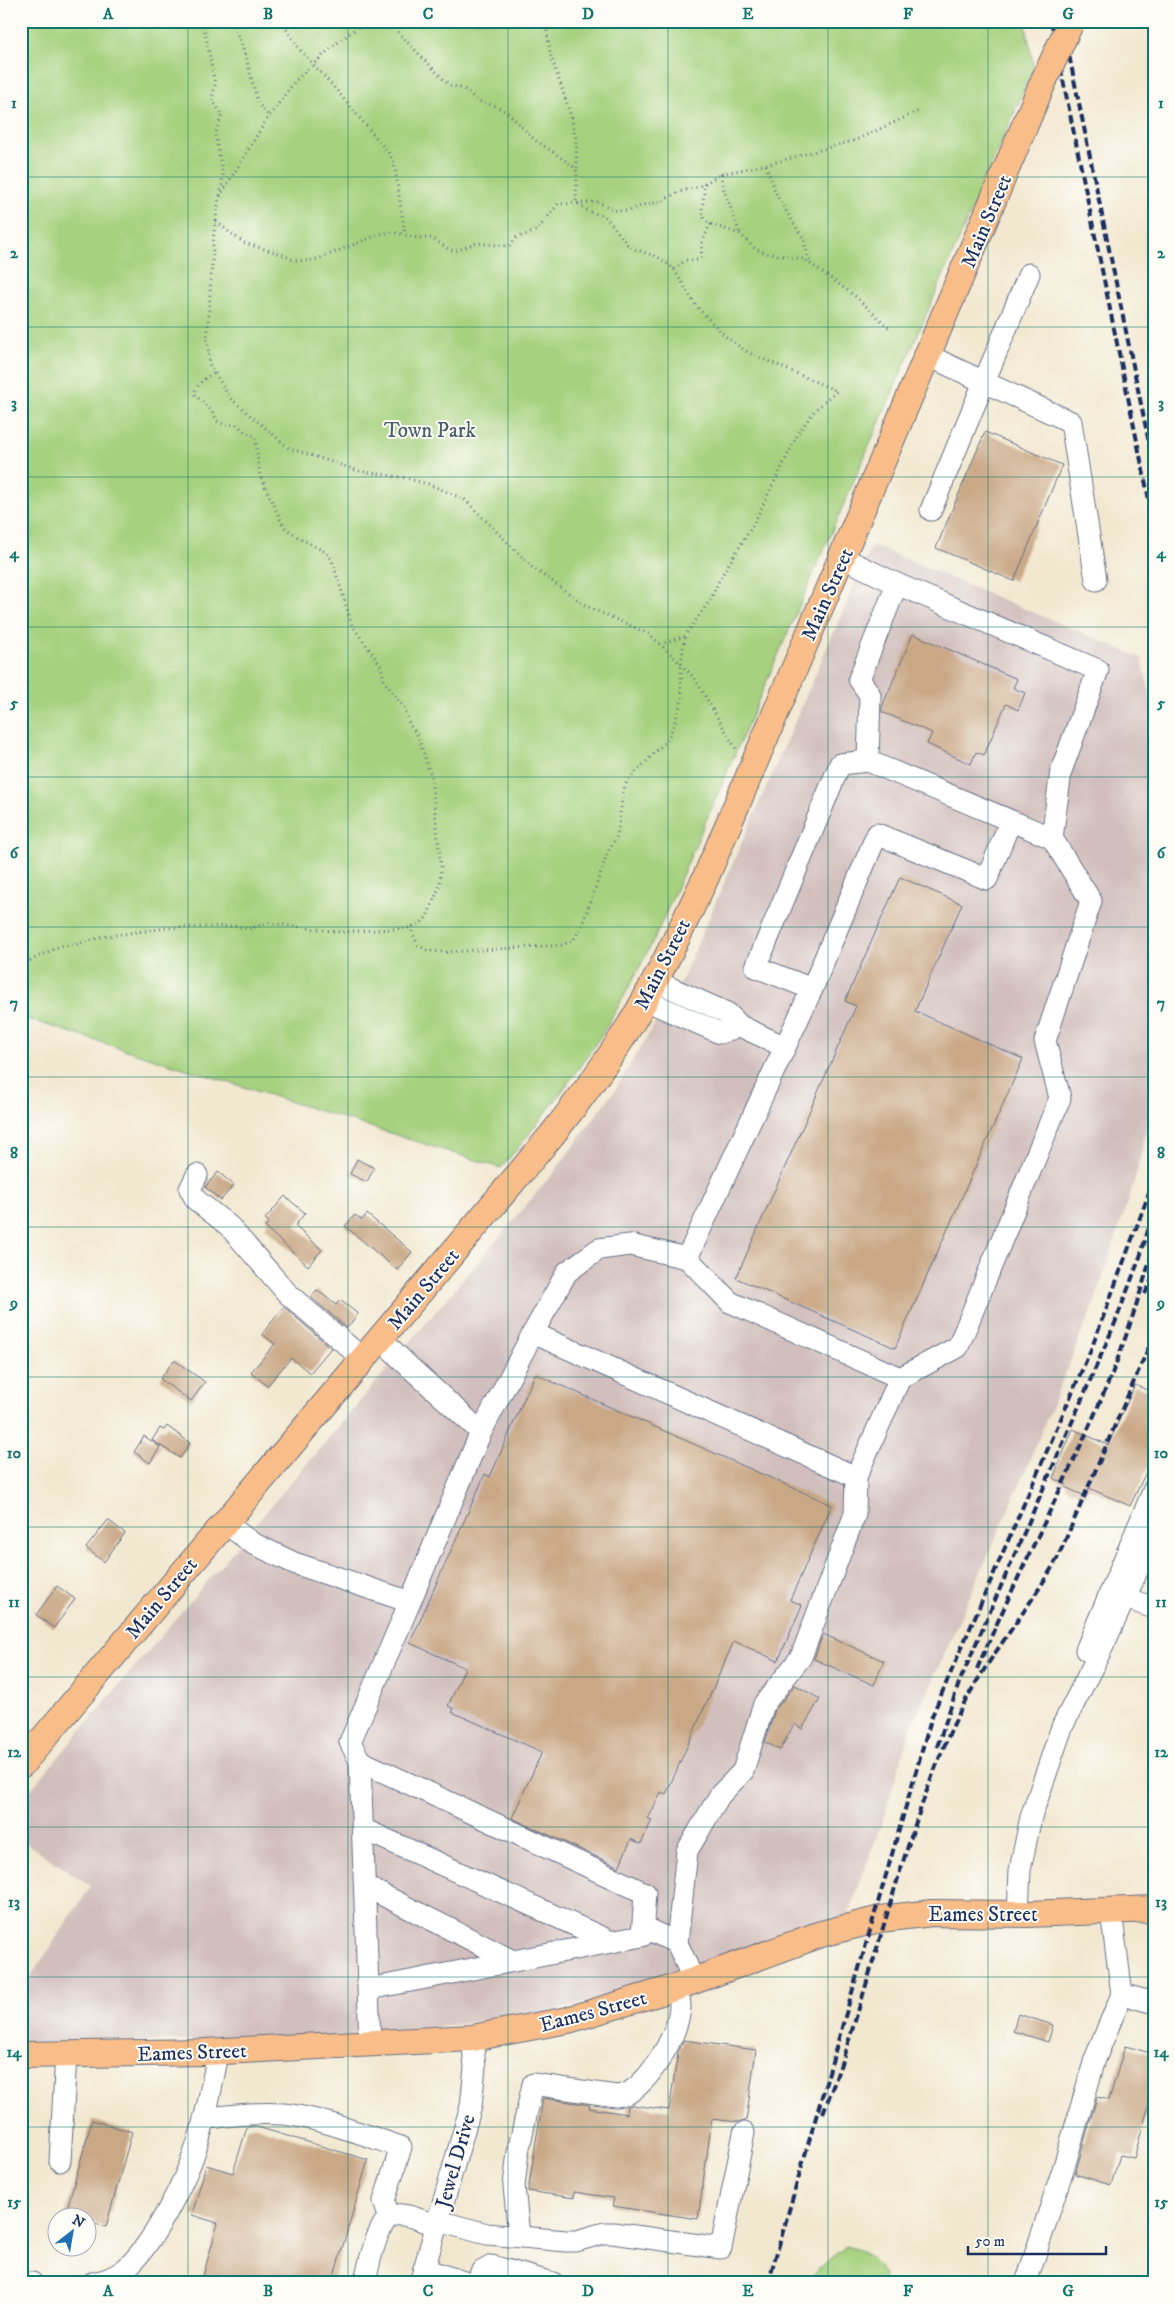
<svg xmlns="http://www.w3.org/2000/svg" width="1175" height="2304" font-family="'IM FELL DW Pica',serif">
<rect width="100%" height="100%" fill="#fdfcf7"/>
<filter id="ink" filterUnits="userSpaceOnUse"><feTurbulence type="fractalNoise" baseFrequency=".02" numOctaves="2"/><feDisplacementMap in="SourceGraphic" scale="10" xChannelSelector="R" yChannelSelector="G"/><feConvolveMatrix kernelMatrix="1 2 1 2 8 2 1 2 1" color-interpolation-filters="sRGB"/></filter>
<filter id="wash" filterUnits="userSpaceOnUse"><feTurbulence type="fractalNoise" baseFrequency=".0096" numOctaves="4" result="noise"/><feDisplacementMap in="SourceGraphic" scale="20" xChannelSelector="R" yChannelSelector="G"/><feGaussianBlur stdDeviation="1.12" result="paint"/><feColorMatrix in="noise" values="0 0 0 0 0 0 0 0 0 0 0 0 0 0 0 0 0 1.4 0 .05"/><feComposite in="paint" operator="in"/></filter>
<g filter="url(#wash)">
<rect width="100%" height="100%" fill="#f2e8d0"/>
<path fill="#d1bfbd" d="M 872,545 L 1142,658 L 1154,713 L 1154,1099 L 1135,1179 L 1096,1298 L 1025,1472 L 910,1731 L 885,1813 L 847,1919 L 685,1970 L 609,1997 L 535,2015 L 349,2037 L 21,2044 L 21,1991 L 91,1886 L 21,1840 L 21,1801 L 555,1171 L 615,1090 L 683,977 Z"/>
<g fill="#a6d17e" stroke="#60806e">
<path d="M 21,21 L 1025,21 L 1034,67 L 657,933 C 637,972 618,1010 594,1046 C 565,1089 534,1129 501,1168 L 21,1017 Z"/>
<path d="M 847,2246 C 868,2252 872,2257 884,2275 L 883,2283 L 806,2283 C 808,2275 838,2254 847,2246 Z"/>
<path d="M 621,2278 L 647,2283 L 600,2283 L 601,2280 Z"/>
</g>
<g id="blocks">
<g fill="#c9a886">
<path d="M 985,432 L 1062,465 L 1014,581 L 936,548 Z"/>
<path d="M 913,634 L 1017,679 L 1013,688 L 1025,693 L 1018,710 L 1006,704 L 984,755 L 976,752 L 971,764 L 927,744 L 932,733 L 882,712 L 882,707 Z"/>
<path d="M 900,877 L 962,904 L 915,1011 L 1023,1059 L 895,1348 L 736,1278 L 856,1006 L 845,1001 Z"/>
<path d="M 357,1159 L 374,1168 L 367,1182 L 350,1174 Z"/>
<path d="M 218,1172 L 234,1185 L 221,1200 L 205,1187 Z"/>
<path d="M 285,1196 L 305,1213 L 295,1226 L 322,1250 L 308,1266 L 265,1227 L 269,1222 L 265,1219 Z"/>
<path d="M 367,1214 L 412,1252 L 397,1270 L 345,1226 L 355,1215 L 362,1220 Z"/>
<path d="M 317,1290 L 336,1305 L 340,1300 L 358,1314 L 347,1328 L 311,1297 Z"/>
<path d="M 284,1307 L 331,1348 L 310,1373 L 291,1358 L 267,1386 L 251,1372 L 275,1344 L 262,1334 Z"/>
<path d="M 174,1360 L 205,1382 L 191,1401 L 160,1379 Z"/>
<path d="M 535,1374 L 832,1505 L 790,1600 L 802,1605 L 778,1661 L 734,1641 L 666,1794 L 661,1792 L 648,1819 L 652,1820 L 641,1844 L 631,1839 L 619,1867 L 512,1818 L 542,1752 L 452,1712 L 454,1709 L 448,1706 L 465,1668 L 410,1643 L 485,1474 L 490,1477 Z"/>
<path d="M 1135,1385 L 1154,1393 L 1154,1455 L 1130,1506 L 1089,1488 L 1085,1496 L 1065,1487 L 1067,1484 L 1053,1478 L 1073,1429 L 1108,1445 Z"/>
<path d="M 167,1426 L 190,1443 L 180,1458 L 152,1440 L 160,1428 L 164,1430 Z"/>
<path d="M 144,1436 L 160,1447 L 150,1463 L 134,1452 Z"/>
<path d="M 108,1520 L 125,1533 L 104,1562 L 86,1548 Z"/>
<path d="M 57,1586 L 75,1599 L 54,1628 L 36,1615 Z"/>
<path d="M 823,1634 L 884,1661 L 874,1685 L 814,1659 Z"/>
<path d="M 795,1685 L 820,1699 L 802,1729 L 794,1724 L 780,1750 L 765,1742 L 775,1710 Z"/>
<path d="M 1018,2014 L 1053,2025 L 1048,2042 L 1013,2031 Z"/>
<path d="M 684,2040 L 756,2050 L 746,2121 L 738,2122 L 712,2119 L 698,2219 L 612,2206 L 614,2198 L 574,2192 L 574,2198 L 528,2191 L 543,2098 L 590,2105 L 589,2108 L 627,2114 L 628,2106 L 632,2105 L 669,2110 L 678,2053 Z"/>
<path d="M 1125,2046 L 1154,2054 L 1154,2099 L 1151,2098 L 1134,2158 L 1120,2155 L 1111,2185 L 1075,2174 L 1097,2097 L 1109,2100 Z"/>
<path d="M 92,2120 L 132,2132 L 106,2227 L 88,2222 L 88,2216 L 65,2216 Z"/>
<path d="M 254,2126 L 368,2160 L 332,2283 L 201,2283 L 218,2223 L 192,2215 L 206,2165 L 233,2173 L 247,2127 Z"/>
</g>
</g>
</g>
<g filter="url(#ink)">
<use href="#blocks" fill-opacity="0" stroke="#667086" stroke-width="1"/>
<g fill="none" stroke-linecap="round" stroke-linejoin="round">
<defs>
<g id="minor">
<path d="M 929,356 L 984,382 L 1029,274"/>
<path d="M 931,510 L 984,382 L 1071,422 L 1096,580"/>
<path d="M 843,558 L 897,584 L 859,679 L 870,695 L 868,761 L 840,764 L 756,967 L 812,989 L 687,1258 L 630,1245 L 599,1249 L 567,1272 L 533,1333 L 856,1477 L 900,1378 L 958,1347 L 1060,1098 L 1045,1041 L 1091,901 L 1052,838 L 868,761"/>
<path d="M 897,584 L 1098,670 L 1061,771 L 1052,838"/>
<path d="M 655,981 L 727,1013 L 740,1026 L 785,1047"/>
<path d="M 812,989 L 877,834 L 987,879 L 1010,822"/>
<path d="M 645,1000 L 720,1033 L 740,1026"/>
<path d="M 197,1175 L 190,1189 L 196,1200 L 229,1226 L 288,1294 L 363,1359"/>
<path d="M 687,1258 L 730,1302 L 900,1378"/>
<path d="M 380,1338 L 404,1362 L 481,1432 L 410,1602"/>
<path d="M 481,1432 L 533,1333"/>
<path d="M 224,1522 L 252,1543 L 294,1563 L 410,1602 L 350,1742 L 360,1761"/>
<path d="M 1125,1598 L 1154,1608"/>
<path d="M 1086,1650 L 1154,1489"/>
<path d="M 363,1829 L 612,1942"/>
<path d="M 365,1886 L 513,1961"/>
<path d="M 1111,1912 L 1122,1994 L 1154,2003"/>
<path d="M 1018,1914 L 1020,1870 L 1031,1817 L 1062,1727 L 1104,1644 L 1154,1534"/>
<path d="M 643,1927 L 677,1943 L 694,1981"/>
<path d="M 677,1943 L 687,1851 L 720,1795 L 743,1771 L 764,1704 L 801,1657 L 855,1514 L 856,1477"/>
<path d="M 369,1989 L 642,1936 L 645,1893 L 360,1761 L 370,2044"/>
<path d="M 204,2119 C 230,2115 256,2112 283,2114 C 318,2117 367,2136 401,2147 L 384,2201 L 389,2217"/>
<path d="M 60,2161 L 66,2055"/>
<path d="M 438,2221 L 487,2234 L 566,2241 L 576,2241 L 604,2233 L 613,2233 L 721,2248 L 744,2133"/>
<path d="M 519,2236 L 514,2186 L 518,2152 L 533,2084 L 616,2096 C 620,2095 626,2095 630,2092 C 653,2077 678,2034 680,2007 C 680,2000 678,1994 677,1987"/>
<path d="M 424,2269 L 467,2283"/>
<path d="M 25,2283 L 32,2283"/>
<path d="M 92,2283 C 104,2281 115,2277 124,2270 C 153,2246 187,2178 198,2142 C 206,2117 211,2089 216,2064 L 216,2052"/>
<path d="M 364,2283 C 369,2267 377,2218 395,2215 C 408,2213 424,2222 436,2225"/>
<path d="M 420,2283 L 471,2106 L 475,2067 L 472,2038"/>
<path d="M 477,2283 L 481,2272 L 492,2266 L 553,2283"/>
<path d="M 1026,2283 L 1065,2163 L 1095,2059 L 1122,1994"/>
</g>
<g id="major">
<path d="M 21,1765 L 551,1136 C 581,1098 610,1059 635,1017 C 662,972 683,924 706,877 L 1044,80"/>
<path d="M 21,2055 L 205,2052 L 472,2038 L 568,2020 L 677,1987 L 821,1934 L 880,1919 L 932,1913 L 1028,1914 L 1154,1909"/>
</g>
</defs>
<use href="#minor" stroke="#667086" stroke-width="23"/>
<use href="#major" stroke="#667086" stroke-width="28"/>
<g stroke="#667086" stroke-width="3" stroke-dasharray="1 4" stroke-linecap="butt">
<path d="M 203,21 L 215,84 L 212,99 L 222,115 L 215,134 L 223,175 L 220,196"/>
<path d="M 232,21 L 245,54 L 258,103 L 269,116"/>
<path d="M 281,21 L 300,50 L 333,86 L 388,152 L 394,162 L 405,234"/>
<path d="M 366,21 L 333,46 L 295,81 L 265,122 L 219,198 L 214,232 L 207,339 L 210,365 L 230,398 L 289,448 L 359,471 L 406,478 L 428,484 L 464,499 L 532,567 L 588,607 L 649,634 L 676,659 L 695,679 L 736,749"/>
<path d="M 387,21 L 449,85 L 464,89 L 478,101 L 496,106 L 508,113 L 535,140 L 572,165 L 577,172 L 576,202 L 588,211 L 606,217 L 627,244 L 634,249 L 658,257 L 674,269 L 696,306 L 725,336 L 747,352 L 837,391 L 815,410 L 799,432 L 753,525 L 719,580 L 712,597 L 685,636 L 661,644"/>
<path d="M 545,21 L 551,56 L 571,116 L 576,140 L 577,172"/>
<path d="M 766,165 L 777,196 L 803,238 L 810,263"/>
<path d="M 721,174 L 723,187 L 740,234"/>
<path d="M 705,183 L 702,211 L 703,217 L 710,224 L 740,234 L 755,249 L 766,253 L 804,259 L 855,296 L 889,328"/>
<path d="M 216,222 L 244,243 L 284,255 L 293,260 L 305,261 L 318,259 L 380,234 L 393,232 L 417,238 L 432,238 L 450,250 L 456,251 L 476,243 L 509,246 L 516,238 L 536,231 L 558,204 L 598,202 L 617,211 L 627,211 L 644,205 L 660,202 L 678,192 L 698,187 L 721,174 L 773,163 L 856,140 L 921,110"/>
<path d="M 674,269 L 686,260 L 697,260 L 701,257 L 702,243 L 710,224"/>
<path d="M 413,926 L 412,932 L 418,945 L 429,951 L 448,952 L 563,945 L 574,939 L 581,928 L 608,852 L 617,836 L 623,792 L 627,781 L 667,740 L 673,728 L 682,699 L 681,664 L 685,636"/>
<path d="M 21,965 L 60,946 L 75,945 L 101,937 L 166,928 L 235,926 L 248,929 L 268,923 L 340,932 L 408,928 L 421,923 L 427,917 L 440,885 L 441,866 L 431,776 L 418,736 L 409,724 L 405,709 L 384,681 L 381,666 L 352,625 L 332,560 L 327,553 L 298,537 L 284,527 L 260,476 L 255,436 L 245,432 L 236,424 L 225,425 L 217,421 C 211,406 200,403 194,392 C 200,382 205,377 215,373"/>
</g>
<use href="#minor" stroke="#fff" stroke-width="21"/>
<use href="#major" stroke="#f8bd88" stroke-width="26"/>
<g stroke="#1b2f5e" stroke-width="4" stroke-dasharray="8 4" stroke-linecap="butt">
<path d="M 1051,21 L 1154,524"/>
<path d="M 1062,21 L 1154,467"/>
<path d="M 1145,1294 L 1154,1275"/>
<path d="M 977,1669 C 1019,1570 1070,1475 1111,1376 C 1128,1334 1141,1290 1154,1247"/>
<path d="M 937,1747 L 959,1683 L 1115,1323 L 1140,1257 L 1154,1211"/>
<path d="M 823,2113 C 872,1987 897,1854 951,1730 C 979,1666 1025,1617 1058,1557 L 1154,1335"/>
<path d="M 768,2283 L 932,1716 L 1092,1347 L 1154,1180"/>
</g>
<defs>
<path id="major-bridge" d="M 1044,80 L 1070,24"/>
</defs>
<use href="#major-bridge" stroke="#667086" stroke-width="28" stroke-linecap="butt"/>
<use href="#major-bridge" stroke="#f8bd88" stroke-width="26"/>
</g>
</g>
<path fill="none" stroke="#0f766e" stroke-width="1" stroke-opacity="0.55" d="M 188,21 L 188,2283M 348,21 L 348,2283M 508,21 L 508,2283M 668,21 L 668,2283M 828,21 L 828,2283M 988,21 L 988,2283M 21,177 L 1154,177M 21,327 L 1154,327M 21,477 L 1154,477M 21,627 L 1154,627M 21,777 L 1154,777M 21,927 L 1154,927M 21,1077 L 1154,1077M 21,1227 L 1154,1227M 21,1377 L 1154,1377M 21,1527 L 1154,1527M 21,1677 L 1154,1677M 21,1827 L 1154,1827M 21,1977 L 1154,1977M 21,2127 L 1154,2127"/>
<g text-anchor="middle" stroke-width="4" stroke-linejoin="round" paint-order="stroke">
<g font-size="21" fill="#1b2f5e" stroke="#fdfcf7">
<text transform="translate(986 221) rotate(-67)" y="7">Main Street</text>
<text transform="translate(827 594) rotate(-66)" y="7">Main Street</text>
<text transform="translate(662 964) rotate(-63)" y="7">Main Street</text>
<text transform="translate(423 1289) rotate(-50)" y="7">Main Street</text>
<text transform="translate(161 1598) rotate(-50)" y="7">Main Street</text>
<text x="983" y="1921">Eames Street</text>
<text transform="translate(593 2011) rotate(-15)" y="7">Eames Street</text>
<text transform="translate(192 2052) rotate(-2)" y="7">Eames Street</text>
<text transform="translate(455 2161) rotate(-74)" y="7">Jewel Drive</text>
</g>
<g font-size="21" fill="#456068" stroke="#fdfcf7">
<text x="430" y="437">Town Park</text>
</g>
</g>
<rect width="1175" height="2304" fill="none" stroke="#fdfcf7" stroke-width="55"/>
<g transform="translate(72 2232) rotate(31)"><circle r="24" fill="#fdfcf7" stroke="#a3aaba"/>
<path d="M0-4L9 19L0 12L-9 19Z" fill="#1f6fb2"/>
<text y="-8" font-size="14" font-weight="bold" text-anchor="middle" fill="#1b2f5e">N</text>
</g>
<path d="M968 2246v8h138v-8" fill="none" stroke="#1b2f5e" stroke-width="2.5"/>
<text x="975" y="2246" font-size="15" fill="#1b2f5e" stroke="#fdfcf7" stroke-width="4" paint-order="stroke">50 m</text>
<rect x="28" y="28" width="1120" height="2248" fill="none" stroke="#0f766e" stroke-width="2"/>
<g font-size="16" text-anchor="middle" font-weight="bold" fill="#0f766e">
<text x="108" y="19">A</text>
<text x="268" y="19">B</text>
<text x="428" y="19">C</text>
<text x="588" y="19">D</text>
<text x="748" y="19">E</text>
<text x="908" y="19">F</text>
<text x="1068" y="19">G</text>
<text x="14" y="108">1</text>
<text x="1161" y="108">1</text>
<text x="14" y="258">2</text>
<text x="1161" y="258">2</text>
<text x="14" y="408">3</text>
<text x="1161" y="408">3</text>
<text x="14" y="558">4</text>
<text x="1161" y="558">4</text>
<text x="14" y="708">5</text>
<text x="1161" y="708">5</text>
<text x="14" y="858">6</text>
<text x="1161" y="858">6</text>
<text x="14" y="1008">7</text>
<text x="1161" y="1008">7</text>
<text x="14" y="1158">8</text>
<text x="1161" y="1158">8</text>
<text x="14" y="1308">9</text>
<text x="1161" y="1308">9</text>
<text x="14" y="1458">10</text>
<text x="1161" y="1458">10</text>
<text x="14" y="1607">11</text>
<text x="1161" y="1607">11</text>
<text x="14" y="1757">12</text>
<text x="1161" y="1757">12</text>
<text x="14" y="1907">13</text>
<text x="1161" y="1907">13</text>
<text x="14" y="2057">14</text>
<text x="1161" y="2057">14</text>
<text x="14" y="2207">15</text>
<text x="1161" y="2207">15</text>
<text x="108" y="2296">A</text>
<text x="268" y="2296">B</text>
<text x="428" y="2296">C</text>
<text x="588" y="2296">D</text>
<text x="748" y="2296">E</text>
<text x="908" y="2296">F</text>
<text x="1068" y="2296">G</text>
</g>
</svg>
